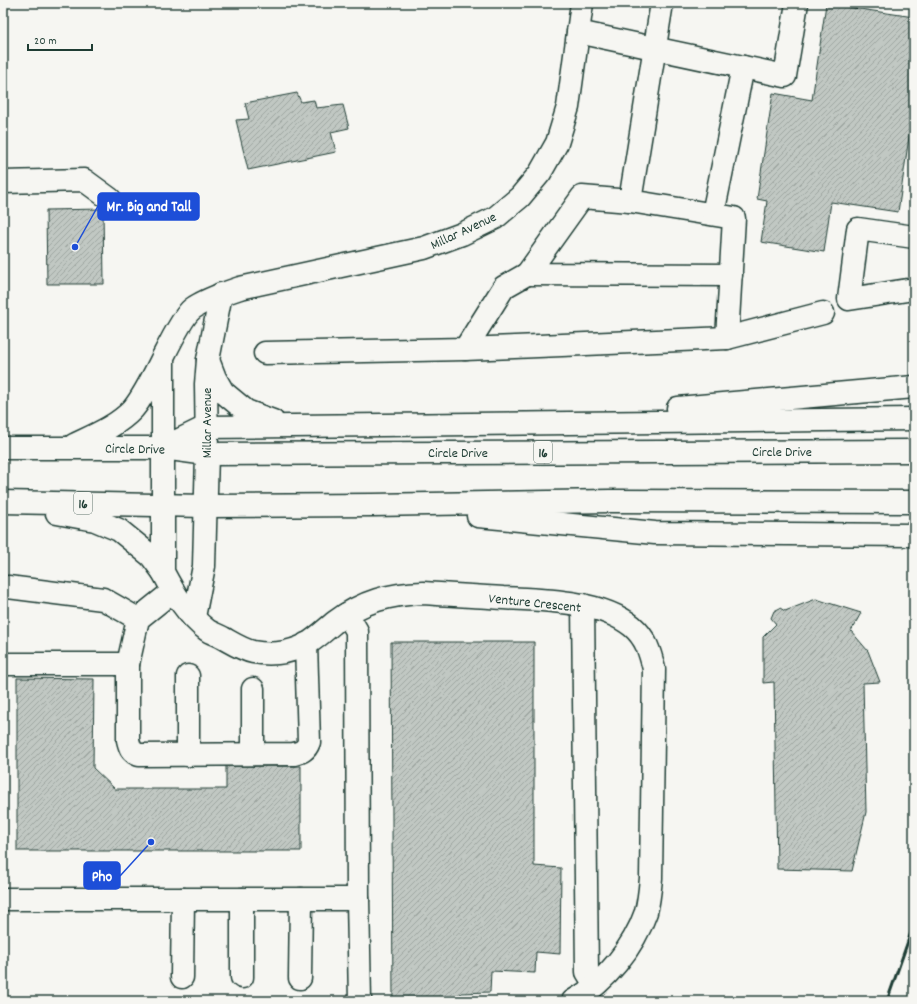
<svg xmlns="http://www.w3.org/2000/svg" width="917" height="1004" font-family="Dekko,sans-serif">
<defs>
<pattern id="building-hatch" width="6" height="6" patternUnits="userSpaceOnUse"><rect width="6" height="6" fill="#c1c8c3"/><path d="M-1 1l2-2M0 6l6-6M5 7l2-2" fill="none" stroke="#9ca49f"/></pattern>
</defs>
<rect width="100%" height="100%" fill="#f6f6f2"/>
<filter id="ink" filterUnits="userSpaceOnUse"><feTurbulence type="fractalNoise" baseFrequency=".025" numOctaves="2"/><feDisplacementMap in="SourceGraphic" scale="8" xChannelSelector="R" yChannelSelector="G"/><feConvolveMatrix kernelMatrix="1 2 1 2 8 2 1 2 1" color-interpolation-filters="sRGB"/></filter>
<g filter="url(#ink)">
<g fill="url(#building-hatch)" stroke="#1f3d34">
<path d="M 826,4 L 914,17 L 914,103 L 898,212 L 831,202 L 824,252 L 761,242 L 767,201 L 757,199 L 773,93 L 812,100 Z"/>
<path d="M 297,93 L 301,102 L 314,100 L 316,108 L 343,105 L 349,128 L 331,132 L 336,152 L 248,170 L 236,120 L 249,119 L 245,103 Z"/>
<path d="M 103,209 L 104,284 L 47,284 L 46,210 Z"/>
<path d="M 816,599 L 861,613 L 851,631 L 868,651 L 880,682 L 863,683 L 866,812 L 852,871 L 777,869 L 774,682 L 763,683 L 763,637 L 776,624 L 771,618 L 774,611 L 780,608 L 785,611 Z"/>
<path d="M 391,642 L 534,642 L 534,866 L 561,868 L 560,954 L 536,952 L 535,973 L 491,971 L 490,992 L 461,993 L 460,1001 L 393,1001 Z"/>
<path d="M 17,678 L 94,679 L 93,768 L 115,789 L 226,789 L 226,766 L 301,766 L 301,851 L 17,851 Z"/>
</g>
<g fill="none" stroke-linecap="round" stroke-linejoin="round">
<defs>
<g id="minor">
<path d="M 662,3 L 630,201 L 734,218 L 727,338 L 823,313"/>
<path d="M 578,32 L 785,76 L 797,3"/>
<path d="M 3,182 L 84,180 L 110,199"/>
<path d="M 630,201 L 582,197 L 527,274 L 731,275"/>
<path d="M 713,214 L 743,67"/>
<path d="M 914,237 L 858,229 L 849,299 L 914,289"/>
<path d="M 465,349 L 727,338"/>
<path d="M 265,353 L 465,349 L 504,287 L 527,274"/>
<path d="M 8,587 L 103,599 L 138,619"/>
<path d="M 583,605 L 587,972 L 595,985"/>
<path d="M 194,617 L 204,566 L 207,454 L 206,384 L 208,360 L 221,294"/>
<path d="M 3,664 L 128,664 L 138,619 L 173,591"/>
<path d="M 128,664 L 128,740 C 130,748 131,752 139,755 L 294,754 C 302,752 306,750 309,742 L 306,644"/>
<path d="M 188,676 L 188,755"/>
<path d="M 253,689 L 253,754"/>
<path d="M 3,899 L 358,899 L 357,631 L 347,614"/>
<path d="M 358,899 L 360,1001"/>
<path d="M 182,977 L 183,899"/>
<path d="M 242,977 L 242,899"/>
<path d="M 300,978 L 301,899"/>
<path d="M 573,1001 C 605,983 634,947 646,912 C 649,901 650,889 651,878 L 654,669 C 650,652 646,638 632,626 C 600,600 542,600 503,598 C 476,596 450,595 423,593 C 390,594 363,601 335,622 C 326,629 312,643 301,647 C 287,653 269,655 253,652 C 243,650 232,643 223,638 C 218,635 211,633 207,630 C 187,615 174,593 163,572 L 163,357 C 168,347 183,316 192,309 C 204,300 225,293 240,288 L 424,248 L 462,234 L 495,218 L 520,197 L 540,173 L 557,143 L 568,107 L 582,3"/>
</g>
<g id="highway">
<path d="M 208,360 L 215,378 L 223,392 L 246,411 L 273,421"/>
<path d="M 678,408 L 914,387"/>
<path d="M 74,445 C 95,435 117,426 133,409 C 144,396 155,373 163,357"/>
<path d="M 3,448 L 163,448 L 207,454 L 914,451"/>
<path d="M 163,448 L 206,427 L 914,419"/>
<path d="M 3,502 L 205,506 L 373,505 L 610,501 L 914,502"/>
<path d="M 57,513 L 95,520 L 119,530 L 151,556 L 163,572"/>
<path d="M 478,516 L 655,533 L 914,535"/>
</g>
</defs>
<use href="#minor" stroke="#1f3d34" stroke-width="25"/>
<use href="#highway" stroke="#1f3d34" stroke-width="25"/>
<use href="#minor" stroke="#f6f6f2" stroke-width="22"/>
<use href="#highway" stroke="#f6f6f2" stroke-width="22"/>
<path stroke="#1f3d34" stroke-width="3" d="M 887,1001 L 914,924"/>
</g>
</g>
<g text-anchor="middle" stroke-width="3.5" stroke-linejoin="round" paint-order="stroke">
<g fill="#f6f6f2" stroke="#60746d" stroke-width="1">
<rect x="534" y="441" width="18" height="22" rx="3"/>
<rect x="74" y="492" width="18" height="22" rx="3"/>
</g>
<g font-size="13" font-weight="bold" fill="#1f3d34">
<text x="543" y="457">16</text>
<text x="83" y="508">16</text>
</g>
<g font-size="14" fill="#1f3d34" stroke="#f6f6f2">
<text transform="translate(463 230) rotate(-25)" y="5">Millar Avenue</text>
<text transform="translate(206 423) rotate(-90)" y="5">Millar Avenue</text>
<text transform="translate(135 448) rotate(1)" y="5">Circle Drive</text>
<text x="782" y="456">Circle Drive</text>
<text x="458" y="457">Circle Drive</text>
<text transform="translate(535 602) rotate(6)" y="5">Venture Crescent</text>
</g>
</g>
<path fill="none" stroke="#1d4ed8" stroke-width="1.5" d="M75 247L98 206M151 842L120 876"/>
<g fill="#1d4ed8" stroke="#f6f6f2" stroke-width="1.5">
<circle cx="75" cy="247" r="4"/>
<circle cx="151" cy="842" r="4"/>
</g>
<g fill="#1d4ed8" stroke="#1d4ed8" stroke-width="1.5">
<rect x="98" y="193" width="101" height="27" rx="4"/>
<rect x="84" y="862" width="36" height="27" rx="4"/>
</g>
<g font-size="15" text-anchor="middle" font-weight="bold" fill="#fff">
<text x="149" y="211">Mr. Big and Tall</text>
<text x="102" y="881">Pho</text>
</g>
<rect width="917" height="1004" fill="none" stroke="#f6f6f2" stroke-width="16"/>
<rect x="8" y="8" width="901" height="988" fill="none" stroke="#1f3d34" stroke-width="1.5" filter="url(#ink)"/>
<path d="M28 44v6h64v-6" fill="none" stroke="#1f3d34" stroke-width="2"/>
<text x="34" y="44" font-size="12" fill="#1f3d34" stroke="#f6f6f2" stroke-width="3" paint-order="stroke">20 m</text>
</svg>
